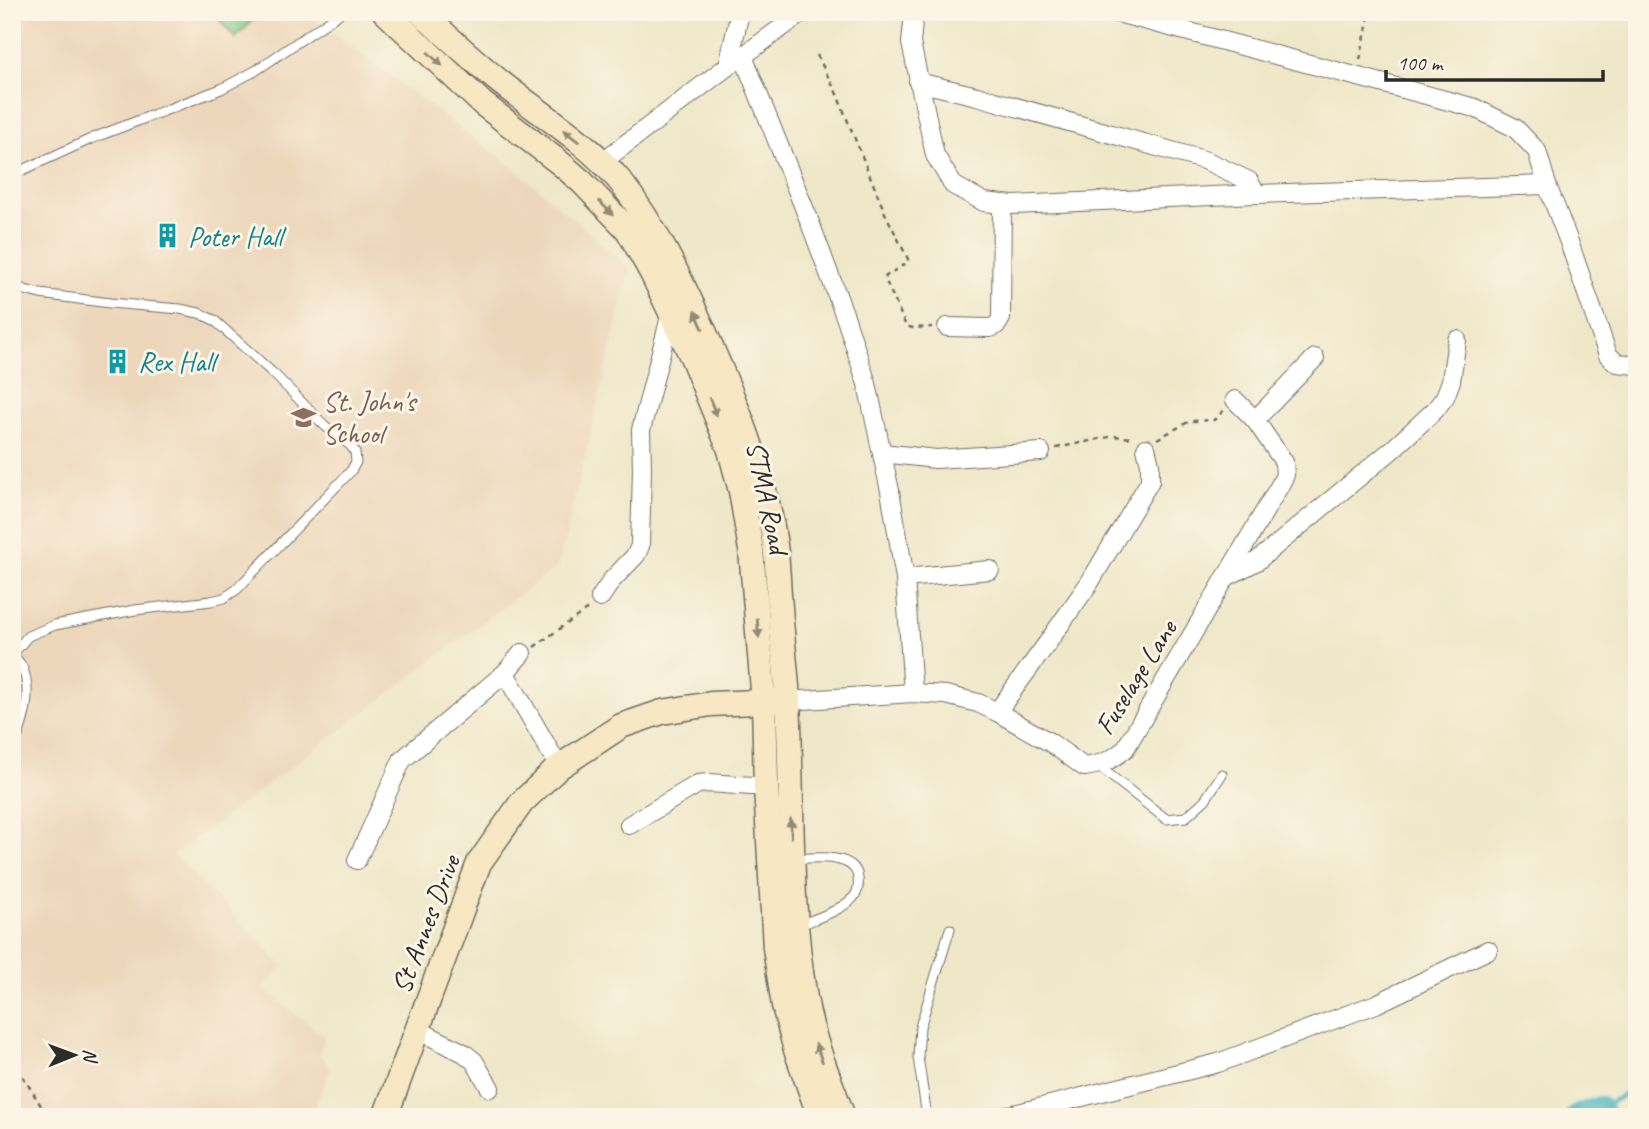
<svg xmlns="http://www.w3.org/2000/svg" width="1649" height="1129" font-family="Caveat,sans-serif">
<rect width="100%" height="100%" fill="#fcf5e5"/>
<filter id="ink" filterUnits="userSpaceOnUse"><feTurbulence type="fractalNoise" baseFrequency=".0143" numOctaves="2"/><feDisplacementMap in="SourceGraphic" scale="14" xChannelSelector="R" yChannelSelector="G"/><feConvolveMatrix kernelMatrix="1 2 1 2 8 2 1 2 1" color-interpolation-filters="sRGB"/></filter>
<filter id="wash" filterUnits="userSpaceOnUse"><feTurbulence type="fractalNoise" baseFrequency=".00686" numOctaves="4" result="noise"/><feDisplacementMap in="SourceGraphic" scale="28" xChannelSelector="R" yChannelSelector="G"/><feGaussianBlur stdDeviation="1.57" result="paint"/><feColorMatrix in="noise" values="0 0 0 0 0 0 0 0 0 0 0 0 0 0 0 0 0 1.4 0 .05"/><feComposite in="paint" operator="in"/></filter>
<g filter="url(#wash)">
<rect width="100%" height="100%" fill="#eee7c8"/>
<path fill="#edd7bb" d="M 12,12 L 304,12 L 519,172 L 630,269 L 558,566 L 174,855 L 283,966 L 261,987 L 324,1037 L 320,1054 L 330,1069 L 311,1117 L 12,1117 Z"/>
<path fill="#80cc8a" stroke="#567c5a" stroke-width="2" d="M 213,12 L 253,12 L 256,17 L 235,38 Z"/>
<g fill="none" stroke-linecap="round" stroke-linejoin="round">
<path stroke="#43b2be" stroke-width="4.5" d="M 1600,1109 L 1637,1087"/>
<path stroke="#43b2be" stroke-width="26" d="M 1578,1117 L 1600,1109"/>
</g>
</g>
<g filter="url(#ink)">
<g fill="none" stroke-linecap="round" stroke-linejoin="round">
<defs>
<g id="lane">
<path d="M 12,175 L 93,138 L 221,89 L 255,71 L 336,16 L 340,12"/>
<path d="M 12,283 L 25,290 L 40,294 L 110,303 L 180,309 L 199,313 L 214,320 L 275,375 L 324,425 L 351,446 L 355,452 L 356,462 L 351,471 L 236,590 L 224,598 L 211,601 L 135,610 L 55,625 L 28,636 L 12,655"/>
<path d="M 12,710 L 25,711"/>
<path d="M 12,750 C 23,726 33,694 23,669 C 21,664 16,659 13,655"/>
<path d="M 1097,765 L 1166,819 L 1186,817 L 1205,800 L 1222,774"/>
<path d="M 793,859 C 812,858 855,852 858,878 C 859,885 858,893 853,898 C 840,911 817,918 800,925"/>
<path d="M 927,1117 L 918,1057 L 920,1027 L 950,929"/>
</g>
<g id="street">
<path d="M 914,12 L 911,43 L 935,155 L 953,185 L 984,202 L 1013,205 L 1256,194 L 1547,185"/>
<path d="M 1114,12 L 1475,108 L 1515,128 L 1537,151 L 1547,185 L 1569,242 L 1608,355 L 1617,363 L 1637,365"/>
<path d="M 743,56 L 809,220 L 846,319 L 867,384 L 890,491 L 905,578 L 913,693"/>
<path d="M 728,66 L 740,12"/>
<path d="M 918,82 L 977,96 L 1207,161 L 1249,181 L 1256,194"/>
<path d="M 602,162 L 728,66 L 743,56 L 803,12"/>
<path d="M 947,327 L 990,328 C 997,326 998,324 1001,318 L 1002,204"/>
<path d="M 1255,420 L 1315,358"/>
<path d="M 882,453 L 936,459 L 1041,452"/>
<path d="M 1226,577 L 1257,561 L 1393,449 L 1435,410 L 1445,397 L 1451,381 L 1457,340"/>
<path d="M 905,578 L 990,570"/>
<path d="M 600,598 L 612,580 L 636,555 L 640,546 L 642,469 L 641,430 L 671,313"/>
<path d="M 522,653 L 505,673 L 559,767"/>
<path d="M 788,701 L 913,693 L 946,695 L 978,703 L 997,712 L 1051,743 L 1084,767 C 1103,764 1111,761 1125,749 L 1280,485 L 1285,475 L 1284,462 L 1255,420 L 1235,400"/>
<path d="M 997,712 L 1046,645 L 1090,582 L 1150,481 L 1150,464 L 1146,448"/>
<path d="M 629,825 L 698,784 L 709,783 L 766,787"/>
<path d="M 357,860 L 402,760 L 505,673"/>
<path d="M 416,1029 L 464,1053 L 474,1061 L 490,1088"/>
<path d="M 1002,1117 L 1218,1063 L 1376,1004 L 1488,950"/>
</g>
<g id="secondary">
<path d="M 385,12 L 483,104 L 560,163 L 582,182 L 628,230 L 653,275 L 693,359 L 730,450 L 741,491 L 751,550 L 764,702 L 766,787 L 775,948 L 784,1006 L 796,1050 L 820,1117"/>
<path d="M 420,12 C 447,36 473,60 500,82 C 540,114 587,141 620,181 C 656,227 681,280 705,333 C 735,401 765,471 775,545 C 778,565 778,587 780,607 C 782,638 786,669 788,700 C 793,800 788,900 805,998 C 812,1040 829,1078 843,1117"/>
<path d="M 385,1117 L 479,863 L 522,802 L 559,767 L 621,726 L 662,712 L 711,704 L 780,701"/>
</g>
</defs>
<use href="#lane" stroke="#6f6d62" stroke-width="11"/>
<use href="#street" stroke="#6f6d62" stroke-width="20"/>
<use href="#secondary" stroke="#6f6d62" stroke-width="27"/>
<g stroke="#6f6d62" stroke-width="2.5" stroke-dasharray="5 5" stroke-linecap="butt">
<path d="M 817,55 L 836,92 L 885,213 L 908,259 L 908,262 L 886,276 L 885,279 L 906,326 L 913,328 L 932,327"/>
<path d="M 1360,60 L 1370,12"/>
<path d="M 1157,439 L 1190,421 L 1214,420 L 1225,409"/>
<path d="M 1056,448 L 1114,436 L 1132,438"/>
<path d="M 534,647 L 589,608"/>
<path d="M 12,1059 L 48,1117"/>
</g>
<use href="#lane" stroke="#fff" stroke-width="9"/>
<use href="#street" stroke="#fff" stroke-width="18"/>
<use href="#secondary" stroke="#f7e8c3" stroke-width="24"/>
</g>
<defs><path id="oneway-solid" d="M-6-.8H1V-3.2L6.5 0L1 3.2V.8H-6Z" transform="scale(1.75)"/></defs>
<g fill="#918a77">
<use href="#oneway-solid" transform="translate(435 59) rotate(43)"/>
<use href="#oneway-solid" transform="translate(571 136) rotate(-142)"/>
<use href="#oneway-solid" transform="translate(606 208) rotate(46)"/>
<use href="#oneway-solid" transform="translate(699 320) rotate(-114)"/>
<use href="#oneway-solid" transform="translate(713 407) rotate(68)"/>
<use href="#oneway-solid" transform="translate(758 628) rotate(85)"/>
<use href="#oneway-solid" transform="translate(791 828) rotate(-92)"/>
<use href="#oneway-solid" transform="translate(819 1053) rotate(-111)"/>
</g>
</g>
<defs>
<symbol id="building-bare" viewBox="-9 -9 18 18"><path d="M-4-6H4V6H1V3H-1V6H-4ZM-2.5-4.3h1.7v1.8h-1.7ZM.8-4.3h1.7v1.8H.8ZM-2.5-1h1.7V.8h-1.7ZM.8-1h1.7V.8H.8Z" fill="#0f9aa8" stroke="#fcf5e5" stroke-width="2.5" paint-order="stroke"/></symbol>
<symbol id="school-bare" viewBox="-9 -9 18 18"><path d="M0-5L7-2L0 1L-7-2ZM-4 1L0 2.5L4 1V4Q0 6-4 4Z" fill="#8d6e63" stroke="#fcf5e5" stroke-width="2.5" paint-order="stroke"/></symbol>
</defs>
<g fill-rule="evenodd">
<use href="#building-bare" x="150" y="218" width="35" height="35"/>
<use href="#building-bare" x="100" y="344" width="35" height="35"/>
<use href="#school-bare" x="286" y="400" width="35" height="35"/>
</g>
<g text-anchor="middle" stroke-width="6" stroke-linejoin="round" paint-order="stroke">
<g font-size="28" fill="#0d838f" stroke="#fcf5e5" text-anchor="start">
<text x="188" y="246">Poter Hall</text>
<text x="138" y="371">Rex Hall</text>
</g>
<g font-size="28" fill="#785e54" stroke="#fcf5e5" text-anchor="start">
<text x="323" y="411">St. John's<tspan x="323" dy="32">School</tspan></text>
</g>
<g font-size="28" fill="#2b2b2b" stroke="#fcf5e5">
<text transform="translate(768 497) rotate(78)" y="10">STMA Road</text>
<text transform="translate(1135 677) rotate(-58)" y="10">Fuselage Lane</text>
<text transform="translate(425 924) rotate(-69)" y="10">St Annes Drive</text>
</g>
</g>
<rect width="1649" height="1129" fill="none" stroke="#fcf5e5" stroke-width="42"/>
<g transform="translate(74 1055) rotate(89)" stroke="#fcf5e5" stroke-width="5" paint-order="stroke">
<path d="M0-5L12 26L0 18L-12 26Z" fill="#2b2b2b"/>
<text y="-10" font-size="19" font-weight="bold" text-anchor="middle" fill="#2b2b2b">N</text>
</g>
<path d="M1386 70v10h217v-10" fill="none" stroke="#2b2b2b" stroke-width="3.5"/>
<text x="1397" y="70" font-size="21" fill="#2b2b2b" stroke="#fcf5e5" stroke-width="5" paint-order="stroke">100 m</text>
</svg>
